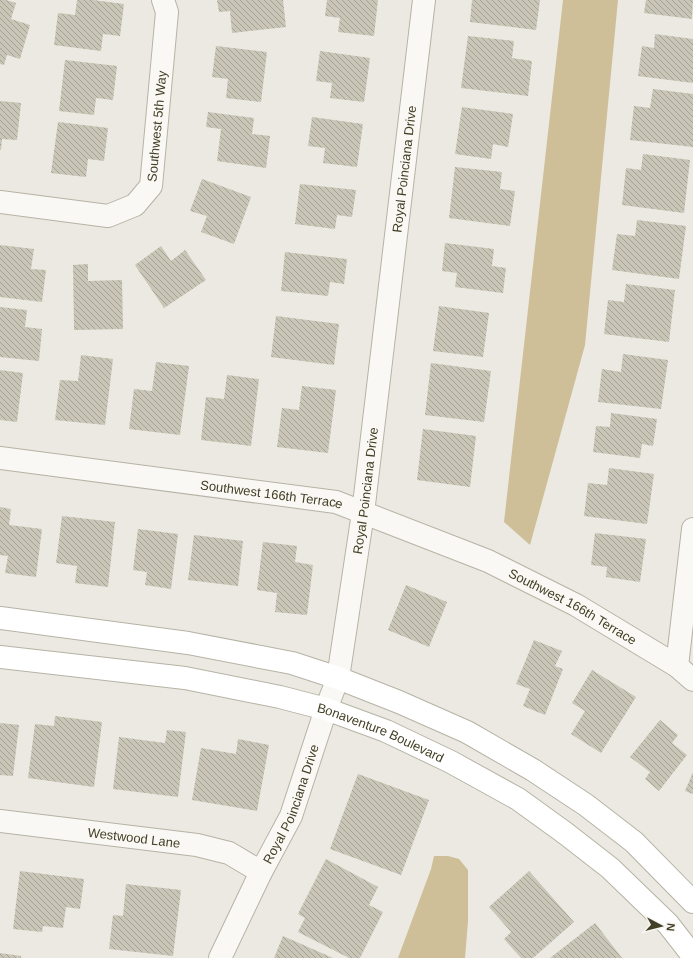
<svg xmlns="http://www.w3.org/2000/svg" width="693" height="958" font-family="Helvetica,sans-serif">
<defs>
<pattern id="building-back-hatch" width="6" height="6" patternUnits="userSpaceOnUse"><rect width="6" height="6" fill="#c9c5b7"/><path d="M-1 5l2 2M0 0l6 6M5-1l2 2" fill="none" stroke="#a5a195"/></pattern>
</defs>
<rect width="100%" height="100%" fill="#ebe9e1"/>
<g fill="#cebf98">
<path d="M 563,0 L 618,0 L 585,345 L 530,545 L 504,522 Z"/>
<path d="M 434,856 L 448,856 L 459,859 L 468,870 L 468,921 L 465,958 L 398,958 L 431,869 Z"/>
</g>
<g fill="url(#building-back-hatch)">
<path d="M 0,0 L 6,0 L 16,3 L 11,19 L 30,25 L 20,59 L 7,55 L 4,65 L 0,64 Z"/>
<path d="M 77,0 L 93,0 L 124,4 L 120,36 L 103,34 L 101,51 L 54,45 L 58,13 L 75,15 Z"/>
<path d="M 217,0 L 283,0 L 286,27 L 232,33 L 230,11 L 219,12 Z"/>
<path d="M 327,0 L 378,0 L 374,36 L 338,32 L 340,18 L 325,16 Z"/>
<path d="M 472,0 L 540,0 L 536,30 L 470,22 Z"/>
<path d="M 646,0 L 693,0 L 692,19 L 644,13 Z"/>
<path d="M 655,34 L 693,39 L 693,83 L 638,76 L 642,46 L 654,48 Z"/>
<path d="M 468,36 L 514,41 L 512,58 L 532,61 L 528,96 L 461,88 Z"/>
<path d="M 216,46 L 267,52 L 261,102 L 226,98 L 228,79 L 212,77 Z"/>
<path d="M 320,51 L 370,58 L 364,102 L 330,98 L 332,83 L 316,81 Z"/>
<path d="M 65,60 L 117,66 L 113,100 L 96,98 L 94,115 L 59,111 Z"/>
<path d="M 653,89 L 693,94 L 693,147 L 630,140 L 634,106 L 650,108 Z"/>
<path d="M 0,101 L 21,103 L 17,140 L 2,139 L 1,150 L 0,150 Z"/>
<path d="M 462,107 L 513,114 L 508,147 L 493,144 L 491,159 L 455,154 Z"/>
<path d="M 208,112 L 254,118 L 252,134 L 270,136 L 266,168 L 217,161 L 221,129 L 206,127 Z"/>
<path d="M 312,117 L 363,124 L 357,167 L 323,163 L 325,148 L 308,146 Z"/>
<path d="M 58,122 L 108,128 L 104,161 L 88,159 L 86,177 L 51,173 Z"/>
<path d="M 643,154 L 690,160 L 684,213 L 622,205 L 626,168 L 641,170 Z"/>
<path d="M 455,167 L 502,172 L 500,189 L 515,191 L 510,226 L 449,218 Z"/>
<path d="M 202,179 L 251,197 L 234,244 L 201,232 L 207,216 L 190,211 Z"/>
<path d="M 300,184 L 356,190 L 352,217 L 337,215 L 335,229 L 295,224 Z"/>
<path d="M 637,220 L 686,226 L 679,279 L 612,270 L 617,234 L 635,236 Z"/>
<path d="M 445,243 L 494,249 L 492,266 L 506,268 L 503,293 L 455,287 L 457,273 L 442,271 Z"/>
<path d="M 0,245 L 34,249 L 31,269 L 46,270 L 42,302 L 0,297 Z"/>
<path d="M 161,246 L 171,261 L 185,250 L 206,280 L 164,308 L 135,265 Z"/>
<path d="M 285,252 L 347,259 L 344,284 L 330,282 L 328,296 L 281,291 Z"/>
<path d="M 88,264 L 88,281 L 122,280 L 123,329 L 74,330 L 73,265 Z"/>
<path d="M 626,284 L 675,290 L 669,342 L 604,334 L 608,300 L 624,302 Z"/>
<path d="M 439,306 L 489,313 L 483,357 L 433,351 Z"/>
<path d="M 0,307 L 27,310 L 25,327 L 42,329 L 39,361 L 0,357 Z"/>
<path d="M 276,316 L 339,324 L 334,365 L 271,357 Z"/>
<path d="M 623,354 L 668,360 L 661,409 L 598,402 L 602,369 L 621,372 Z"/>
<path d="M 81,355 L 113,359 L 105,425 L 55,420 L 60,380 L 78,381 Z"/>
<path d="M 156,362 L 189,366 L 180,435 L 129,429 L 134,389 L 152,391 Z"/>
<path d="M 431,363 L 491,371 L 484,422 L 425,415 Z"/>
<path d="M 0,370 L 23,373 L 17,422 L 0,420 Z"/>
<path d="M 227,375 L 259,379 L 251,446 L 201,440 L 206,397 L 224,399 Z"/>
<path d="M 302,386 L 336,390 L 328,453 L 277,447 L 282,408 L 299,410 Z"/>
<path d="M 611,413 L 657,419 L 653,446 L 642,444 L 640,458 L 593,452 L 596,426 L 610,427 Z"/>
<path d="M 423,429 L 476,436 L 470,487 L 417,480 Z"/>
<path d="M 609,468 L 654,474 L 647,524 L 584,516 L 588,483 L 607,485 Z"/>
<path d="M 0,507 L 11,509 L 9,525 L 42,529 L 36,577 L 5,573 L 8,556 L 0,555 Z"/>
<path d="M 62,516 L 115,522 L 108,587 L 75,583 L 77,566 L 56,563 Z"/>
<path d="M 138,529 L 178,534 L 171,589 L 145,585 L 147,572 L 133,570 Z"/>
<path d="M 595,533 L 646,539 L 640,582 L 606,577 L 607,567 L 591,565 Z"/>
<path d="M 194,535 L 243,541 L 238,586 L 188,580 Z"/>
<path d="M 263,542 L 297,546 L 295,562 L 313,565 L 307,615 L 275,612 L 277,593 L 257,590 Z"/>
<path d="M 406,585 L 447,602 L 429,647 L 388,630 Z"/>
<path d="M 534,640 L 562,651 L 555,666 L 563,669 L 545,715 L 523,706 L 530,689 L 516,684 Z"/>
<path d="M 592,670 L 636,697 L 601,753 L 571,734 L 585,711 L 572,703 Z"/>
<path d="M 55,716 L 102,722 L 94,787 L 28,778 L 35,724 L 54,726 Z"/>
<path d="M 660,720 L 678,735 L 672,743 L 687,755 L 659,791 L 645,779 L 650,772 L 630,757 Z"/>
<path d="M 0,723 L 19,725 L 13,776 L 0,775 Z"/>
<path d="M 167,730 L 186,732 L 178,797 L 113,789 L 119,737 L 165,743 Z"/>
<path d="M 238,739 L 269,745 L 257,811 L 192,800 L 201,748 L 236,754 Z"/>
<path d="M 693,772 L 693,794 L 685,791 Z"/>
<path d="M 358,774 L 429,800 L 401,875 L 330,849 Z"/>
<path d="M 326,859 L 378,887 L 369,905 L 383,912 L 360,958 L 349,958 L 298,932 L 305,918 L 298,914 Z"/>
<path d="M 20,871 L 84,879 L 80,909 L 66,907 L 63,928 L 43,926 L 42,932 L 13,929 Z"/>
<path d="M 529,871 L 574,922 L 533,958 L 521,958 L 504,939 L 511,932 L 489,907 Z"/>
<path d="M 126,884 L 181,890 L 173,956 L 109,949 L 113,915 L 123,916 Z"/>
<path d="M 595,923 L 622,958 L 550,958 Z"/>
<path d="M 283,936 L 333,958 L 274,958 Z"/>
<path d="M 0,953 L 21,956 L 21,958 L 0,958 Z"/>
</g>
<g fill="none" stroke-linecap="round" stroke-linejoin="round">
<defs>
<g id="minor">
<path id="s1" d="M 0,202 L 108,216 L 135,205 L 151,186 L 167,12 L 163,0"/>
<path id="s2" d="M 0,458 L 336,502 L 488,561 L 576,605 L 677,666 L 693,680"/>
<path d="M 677,666 L 693,529"/>
<path id="s3" d="M 0,821 L 197,845 L 229,853 L 261,872"/>
<path id="s4" d="M 220,958 L 261,872 L 291,816 L 326,709 L 338,678 L 363,513 L 424,0"/>
</g>
<g id="secondary">
<path d="M 0,618 L 188,643 L 292,663 L 338,678 L 399,702 L 467,732 L 533,770 L 586,805 L 634,842 L 693,902"/>
<path id="s5" d="M 0,657 L 185,678 L 280,697 L 326,709 L 386,731 L 451,762 L 518,799 L 565,833 L 610,868 L 668,924 L 693,956"/>
</g>
</defs>
<use href="#minor" stroke="#b6b3a5" stroke-width="24"/>
<use href="#secondary" stroke="#b6b3a5" stroke-width="24"/>
<use href="#minor" stroke="#f9f8f4" stroke-width="22"/>
<use href="#secondary" stroke="#fff" stroke-width="22"/>
</g>
<g text-anchor="middle" stroke-width="3" stroke-linejoin="round" paint-order="stroke">
<g font-size="13" fill="#444027" stroke="#f8f6f1">
<text dy="5" stroke="none"><textPath href="#s1" startOffset="223">Southwest 5th Way</textPath></text>
<text dy="5" stroke="none"><textPath href="#s4" startOffset="818">Royal Poinciana Drive</textPath></text>
<text dy="5" stroke="none"><textPath href="#s4" startOffset="494">Royal Poinciana Drive</textPath></text>
<text dy="5" stroke="none"><textPath href="#s2" startOffset="274">Southwest 166th Terrace</textPath></text>
<text dy="5" stroke="none"><textPath href="#s2" startOffset="598">Southwest 166th Terrace</textPath></text>
<text dy="5" stroke="none"><textPath href="#s5" startOffset="390">Bonaventure Boulevard</textPath></text>
<text dy="5" stroke="none"><textPath href="#s4" startOffset="170">Royal Poinciana Drive</textPath></text>
<text dy="5" stroke="none"><textPath href="#s3" startOffset="135">Westwood Lane</textPath></text>
</g>
</g>
<g transform="translate(661 926) rotate(97)" stroke="#f8f6f1" stroke-width="3" paint-order="stroke">
<path d="M0-3L7 15L0 10L-7 15Z" fill="#444027"/>
<text y="-6" font-size="11" font-weight="bold" text-anchor="middle" fill="#444027">N</text>
</g>
</svg>
